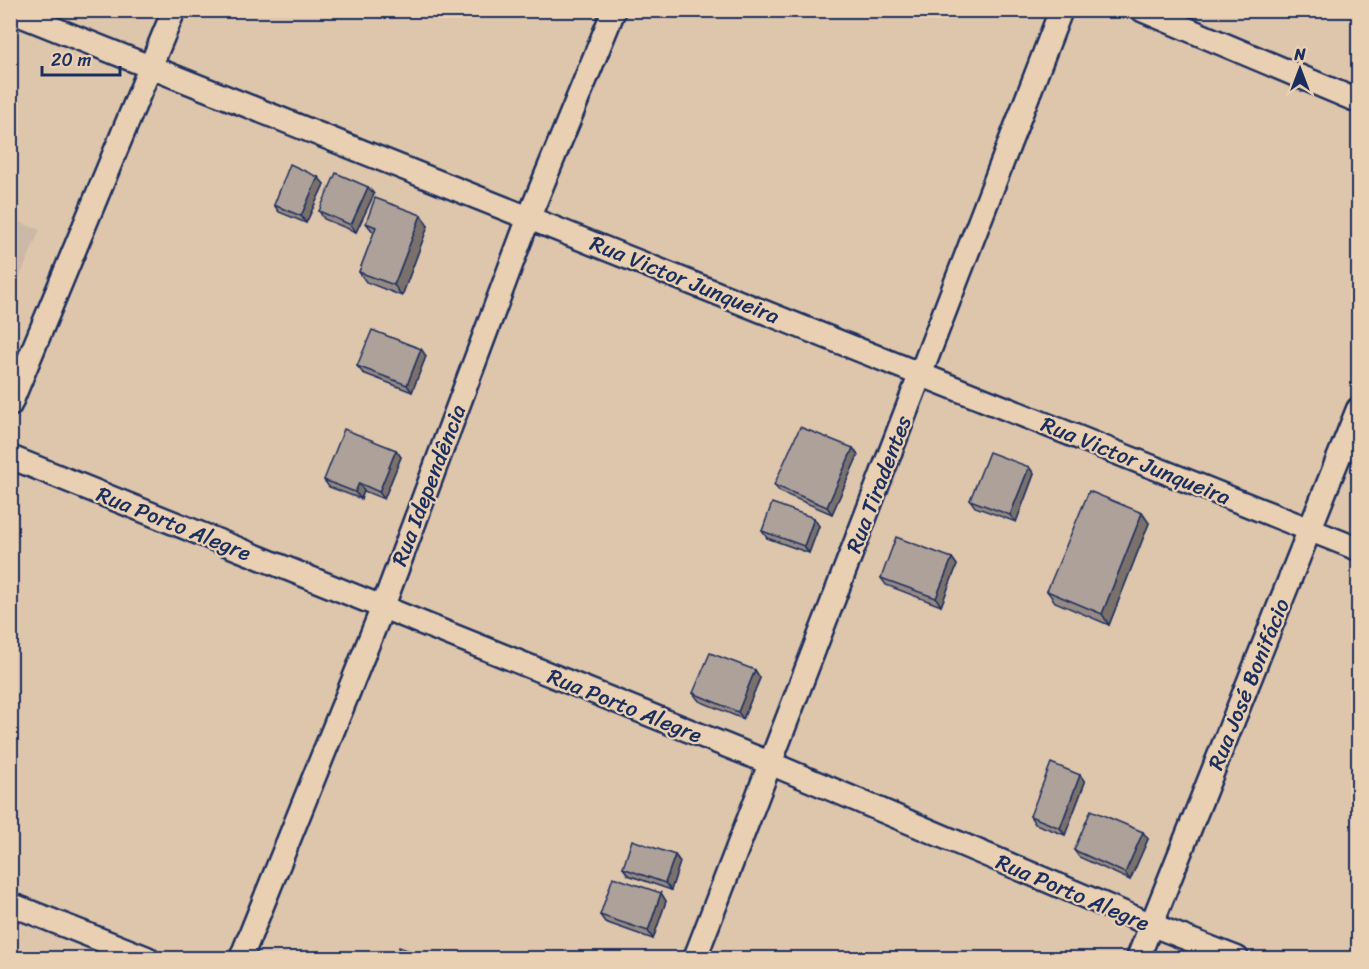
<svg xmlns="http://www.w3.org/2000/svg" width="1369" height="969" font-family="Sriracha,sans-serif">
<rect width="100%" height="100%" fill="#dec6ad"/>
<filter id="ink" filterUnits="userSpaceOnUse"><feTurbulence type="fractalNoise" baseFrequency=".0167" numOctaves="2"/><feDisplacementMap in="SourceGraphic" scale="12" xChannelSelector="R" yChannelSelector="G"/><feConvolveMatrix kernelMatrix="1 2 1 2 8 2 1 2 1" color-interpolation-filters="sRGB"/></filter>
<g filter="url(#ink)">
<path fill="#ccb8a6" d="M 11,219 L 40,230 L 11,297 L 10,219 Z"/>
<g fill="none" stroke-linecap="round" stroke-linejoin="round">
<defs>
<g id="minor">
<path d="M 1142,10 L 1358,101"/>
<path d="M 10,11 L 1358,549"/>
<path d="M 10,405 L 174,10"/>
<path d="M 10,457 L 772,764 L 1152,925 L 1237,958"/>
<path d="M 10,904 L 147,958"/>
<path d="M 241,958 L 382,609 L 529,217 L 614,10"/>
<path d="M 695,958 L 1061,10"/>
<path d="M 1138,958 L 1358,409"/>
</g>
</defs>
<use href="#minor" stroke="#1b2f5e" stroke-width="27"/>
<use href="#minor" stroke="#ead0b2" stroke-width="22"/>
</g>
<g fill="#968a84" stroke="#1b2f5e" stroke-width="1.5">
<path d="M 318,177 L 324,184 L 306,223 L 279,212 L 274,205 Z"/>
<path d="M 368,187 L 374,194 L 356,232 L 324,219 L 319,211 Z"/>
<path d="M 366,223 L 428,226 L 402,296 L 366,282 L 359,272 L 374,233 Z"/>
<path d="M 421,349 L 426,356 L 412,392 L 363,373 L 357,366 Z"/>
<path d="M 853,448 L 858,455 L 832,514 L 780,492 L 774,485 Z"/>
<path d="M 396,450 L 401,457 L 384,499 L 364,491 L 361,499 L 329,487 L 324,480 Z"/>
<path d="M 1029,467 L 1034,474 L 1016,522 L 975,507 L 970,500 Z"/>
<path d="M 1142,513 L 1149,523 L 1109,625 L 1055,602 L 1047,591 Z"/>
<path d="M 819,526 L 809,553 L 767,538 L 762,531 Z"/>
<path d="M 952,558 L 957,565 L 941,606 L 886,585 L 881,578 Z"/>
<path d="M 755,670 L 760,678 L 743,719 L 699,701 L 693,693 Z"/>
<path d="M 1080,775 L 1085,782 L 1065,835 L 1035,824 L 1030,816 Z"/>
<path d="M 1148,839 L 1130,880 L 1079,857 L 1074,850 Z"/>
<path d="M 675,855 L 680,862 L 671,890 L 628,875 L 623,868 Z"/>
<path d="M 661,893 L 666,901 L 653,939 L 605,922 L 600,915 Z"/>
</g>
<g fill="#7a716c" stroke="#1b2f5e" stroke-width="1.5">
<path d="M 318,177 L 324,184 L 306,223 L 301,216 Z"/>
<path d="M 368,187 L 374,194 L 356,232 L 351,225 Z"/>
<path d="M 421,215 L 428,226 L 402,296 L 394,285 Z"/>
<path d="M 421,349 L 426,356 L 412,392 L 407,385 Z"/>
<path d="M 853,448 L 858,455 L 832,514 L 827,507 Z"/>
<path d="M 396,450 L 401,457 L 384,499 L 379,492 Z"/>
<path d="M 1029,467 L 1034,474 L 1016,522 L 1010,515 Z"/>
<path d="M 359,483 L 364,491 L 361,499 L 355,492 Z"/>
<path d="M 1142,513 L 1149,523 L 1109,625 L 1102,614 Z"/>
<path d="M 814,518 L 819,526 L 809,553 L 804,546 Z"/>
<path d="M 952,558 L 957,565 L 941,606 L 936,598 Z"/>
<path d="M 755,670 L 760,678 L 743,719 L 738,712 Z"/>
<path d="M 1080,775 L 1085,782 L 1065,835 L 1060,828 Z"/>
<path d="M 1143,832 L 1148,839 L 1130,880 L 1125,873 Z"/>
<path d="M 675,855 L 680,862 L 671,890 L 665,883 Z"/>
<path d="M 661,893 L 666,901 L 653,939 L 648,931 Z"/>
</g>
<g fill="#aea19a" stroke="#1b2f5e" stroke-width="1.5">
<path d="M 290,164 L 318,177 L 301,216 L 274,205 Z"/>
<path d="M 336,173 L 368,187 L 351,225 L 319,211 Z"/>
<path d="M 375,198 L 421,215 L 394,285 L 359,272 L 376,227 L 366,223 Z"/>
<path d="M 372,330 L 421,349 L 407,385 L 357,366 Z"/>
<path d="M 800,427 L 853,448 L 827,507 L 774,485 Z"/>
<path d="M 344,429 L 396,450 L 379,492 L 359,483 L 355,492 L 324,480 Z"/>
<path d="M 989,452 L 1029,467 L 1010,515 L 970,500 Z"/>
<path d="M 1089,491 L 1142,513 L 1102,614 L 1047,591 Z"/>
<path d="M 772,503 L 814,518 L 804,546 L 762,531 Z"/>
<path d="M 896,537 L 952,558 L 936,598 L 881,578 Z"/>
<path d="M 710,653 L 755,670 L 738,712 L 693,693 Z"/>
<path d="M 1051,763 L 1080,775 L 1060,828 L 1030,816 Z"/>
<path d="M 1091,810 L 1143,832 L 1125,873 L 1074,850 Z"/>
<path d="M 632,840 L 675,855 L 665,883 L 623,868 Z"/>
<path d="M 613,877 L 661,893 L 648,931 L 600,915 Z"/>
<path d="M 399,947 L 429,958 L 395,958 Z"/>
</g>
</g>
<g text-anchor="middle" stroke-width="4.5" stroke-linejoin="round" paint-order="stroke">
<g font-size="22" fill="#1b2f5e" stroke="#ead0b2">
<text transform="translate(685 279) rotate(22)" y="8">Rua Victor Junqueira</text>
<text transform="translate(1136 460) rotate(22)" y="8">Rua Victor Junqueira</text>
<text transform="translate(878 484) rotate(-69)" y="8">Rua Tiradentes</text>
<text transform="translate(428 485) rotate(-69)" y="8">Rua Idependência</text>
<text transform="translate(174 523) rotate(22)" y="8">Rua Porto Alegre</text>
<text transform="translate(1248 684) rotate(-68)" y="8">Rua José Bonifácio</text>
<text transform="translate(625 705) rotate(22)" y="8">Rua Porto Alegre</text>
<text transform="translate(1073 892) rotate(23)" y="8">Rua Porto Alegre</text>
</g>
</g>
<rect width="1369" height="969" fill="none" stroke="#ead0b2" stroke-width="36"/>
<rect x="18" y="18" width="1333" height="933" fill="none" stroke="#1b2f5e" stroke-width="2" filter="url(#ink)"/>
<g transform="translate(1300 69)" stroke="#ead0b2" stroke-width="4.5" paint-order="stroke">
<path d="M0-4.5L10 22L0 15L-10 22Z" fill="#1b2f5e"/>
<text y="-9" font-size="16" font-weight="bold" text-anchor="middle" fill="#1b2f5e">N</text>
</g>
<path d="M42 66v9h78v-9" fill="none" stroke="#1b2f5e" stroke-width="3"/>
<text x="51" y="66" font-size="18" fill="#1b2f5e" stroke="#ead0b2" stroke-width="4.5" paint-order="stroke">20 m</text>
</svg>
